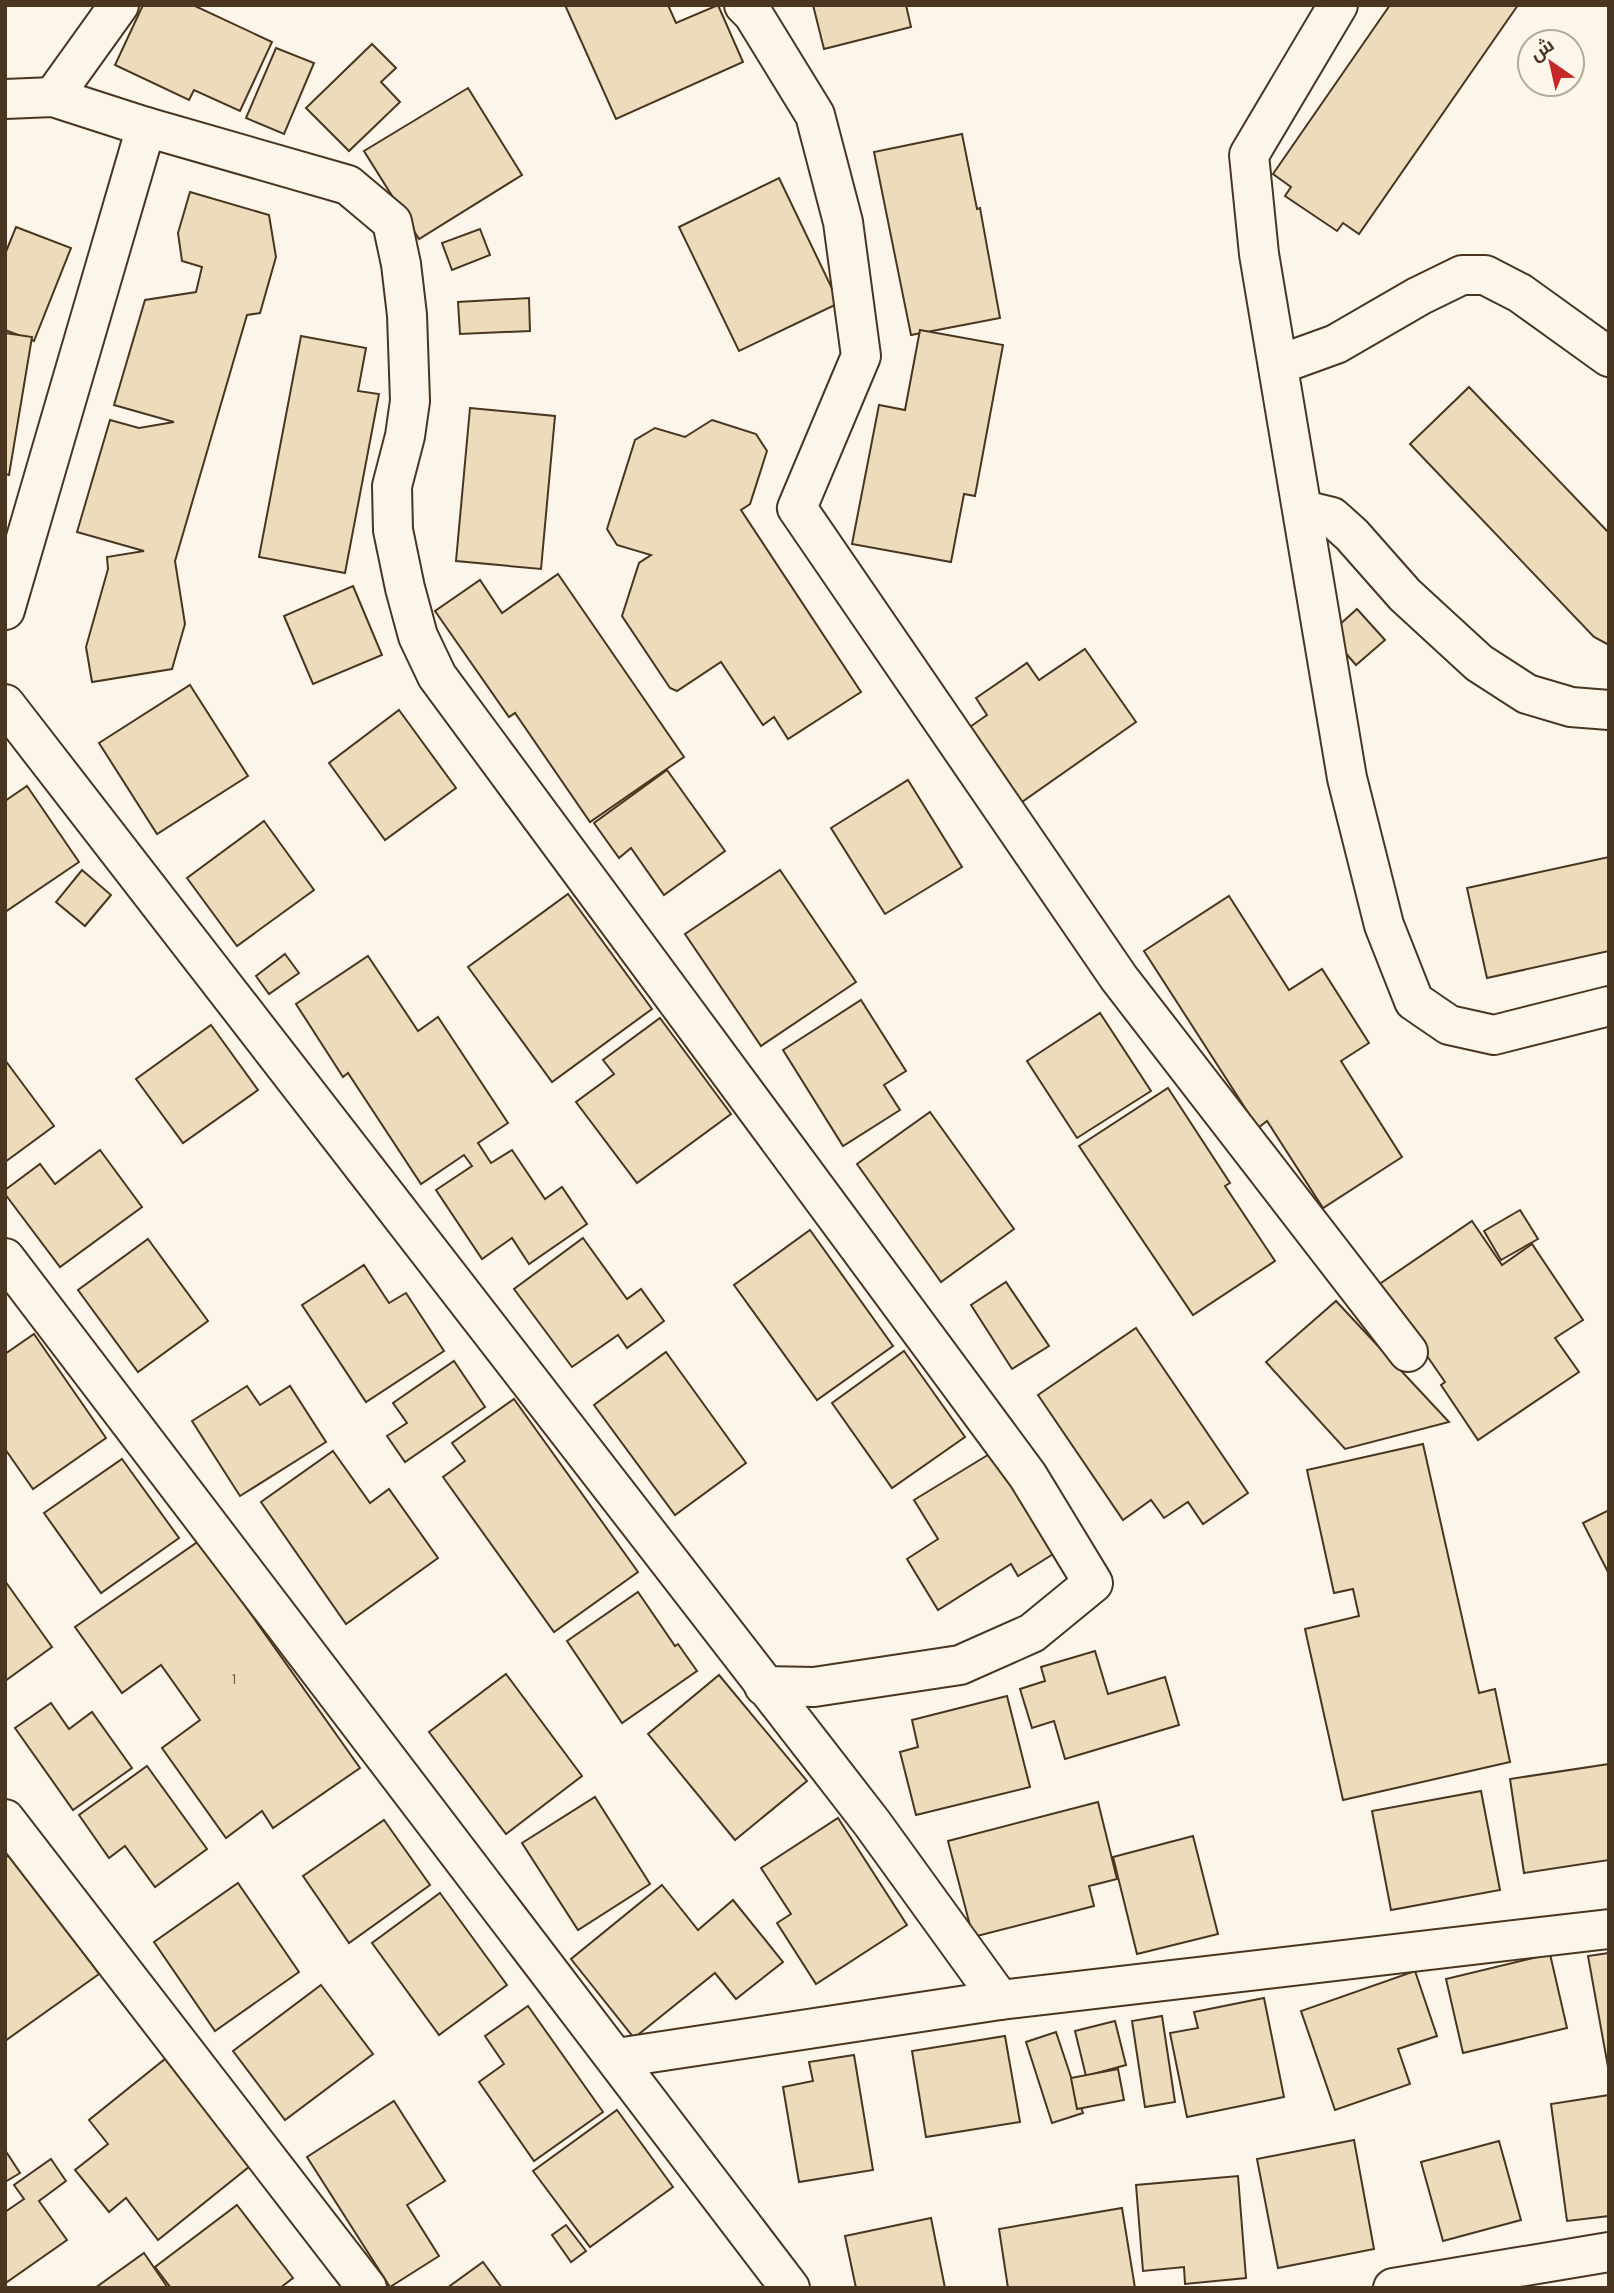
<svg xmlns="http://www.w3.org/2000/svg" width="1614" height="2293" font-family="'DM Sans',Cairo,sans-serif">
<rect width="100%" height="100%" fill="#fbf6e9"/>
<g fill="#ecdcbc" stroke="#4a3520" stroke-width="2">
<path d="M 143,5 L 193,5 L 272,42 L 240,111 L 194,90 L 189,100 L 115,65 Z"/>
<path d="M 565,5 L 668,5 L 676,23 L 718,5 L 743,62 L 616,119 Z"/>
<path d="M 813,5 L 906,5 L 911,27 L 824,49 Z"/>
<path d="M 1390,5 L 1518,5 L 1359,234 L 1343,223 L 1337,231 L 1285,196 L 1291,187 L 1273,174 Z"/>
<path d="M 372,44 L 396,68 L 381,82 L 400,102 L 349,151 L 306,108 Z"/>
<path d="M 276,48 L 314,63 L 284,134 L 246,118 Z"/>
<path d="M 468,88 L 522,175 L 419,239 L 364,151 Z"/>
<path d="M 962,134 L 977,209 L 980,208 L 1000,318 L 911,335 L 874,152 Z"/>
<path d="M 779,178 L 839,303 L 739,351 L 679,227 Z"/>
<path d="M 190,192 L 269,215 L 276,257 L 260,313 L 247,315 L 175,561 L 185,624 L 172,669 L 92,682 L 86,647 L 108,569 L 107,557 L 144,551 L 77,532 L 110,420 L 139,428 L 174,422 L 114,405 L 145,300 L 196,292 L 202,267 L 182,261 L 178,233 Z"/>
<path d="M 16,227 L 71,248 L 34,341 L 5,330 L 5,254 Z"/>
<path d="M 480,229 L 490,255 L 452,270 L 442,243 Z"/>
<path d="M 529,298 L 530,331 L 460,334 L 458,302 Z"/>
<path d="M 920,330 L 1003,345 L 975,496 L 964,494 L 951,562 L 852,544 L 879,405 L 905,410 Z"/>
<path d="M 5,333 L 32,337 L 9,475 L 5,474 Z"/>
<path d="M 301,336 L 366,348 L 358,391 L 379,394 L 345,573 L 259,557 Z"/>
<path d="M 1469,387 L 1609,533 L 1609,645 L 1594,637 L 1410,444 Z"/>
<path d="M 470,408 L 555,416 L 541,569 L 456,561 Z"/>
<path d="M 712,420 L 756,434 L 767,451 L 750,504 L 741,510 L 861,692 L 788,739 L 774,717 L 763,725 L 721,662 L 677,691 L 670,688 L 622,616 L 639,563 L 651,555 L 617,545 L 607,529 L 635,440 L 655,428 L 685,437 Z"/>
<path d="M 558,574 L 684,757 L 590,822 L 515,713 L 509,717 L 435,611 L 480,580 L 502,613 Z"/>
<path d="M 353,586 L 382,655 L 313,684 L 284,616 Z"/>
<path d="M 1357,609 L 1385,640 L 1356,665 L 1329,634 Z"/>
<path d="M 1085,649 L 1136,722 L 1019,804 L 967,729 L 987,715 L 976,698 L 1027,663 L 1039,680 Z"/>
<path d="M 190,685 L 248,776 L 157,834 L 99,743 Z"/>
<path d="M 399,710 L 456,788 L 385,840 L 329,763 Z"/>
<path d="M 667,770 L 725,851 L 664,895 L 631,848 L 619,858 L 594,823 Z"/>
<path d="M 908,780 L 962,867 L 885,914 L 831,828 Z"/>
<path d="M 27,786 L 79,862 L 5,912 L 5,801 Z"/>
<path d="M 264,821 L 314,890 L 237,946 L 187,878 Z"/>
<path d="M 1609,857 L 1609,951 L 1487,978 L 1467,888 Z"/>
<path d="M 82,870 L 111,895 L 85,926 L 56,902 Z"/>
<path d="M 780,870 L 856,982 L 761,1046 L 685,934 Z"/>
<path d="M 568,894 L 652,1009 L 552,1082 L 468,967 Z"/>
<path d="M 1229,896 L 1289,990 L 1322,969 L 1369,1043 L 1341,1061 L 1402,1157 L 1323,1208 L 1267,1121 L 1258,1128 L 1144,951 Z"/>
<path d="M 285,954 L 299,973 L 269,994 L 256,976 Z"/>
<path d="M 368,956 L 418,1031 L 438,1017 L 508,1123 L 478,1143 L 491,1163 L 512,1150 L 545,1199 L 562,1187 L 587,1224 L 529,1264 L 512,1238 L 482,1259 L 436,1190 L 472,1166 L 464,1155 L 421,1184 L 348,1073 L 343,1077 L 296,1004 Z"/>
<path d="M 861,1000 L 906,1071 L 884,1085 L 900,1110 L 843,1146 L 783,1050 Z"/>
<path d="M 1100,1013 L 1151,1091 L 1077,1138 L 1027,1061 Z"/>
<path d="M 660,1018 L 731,1114 L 637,1183 L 576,1102 L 614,1074 L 603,1060 Z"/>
<path d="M 211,1025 L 258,1090 L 183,1143 L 136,1079 Z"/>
<path d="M 5,1060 L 54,1126 L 5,1162 Z"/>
<path d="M 1168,1088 L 1230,1183 L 1225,1186 L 1275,1261 L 1193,1315 L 1079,1146 Z"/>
<path d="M 930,1112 L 1014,1229 L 941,1282 L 857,1164 Z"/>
<path d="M 100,1150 L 142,1207 L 60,1267 L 5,1194 L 5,1190 L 40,1164 L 55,1184 Z"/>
<path d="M 1520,1210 L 1538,1239 L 1501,1260 L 1484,1231 Z"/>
<path d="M 1472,1221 L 1502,1265 L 1532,1244 L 1583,1320 L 1555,1338 L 1579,1372 L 1478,1440 L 1441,1385 L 1445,1382 L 1378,1285 Z"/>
<path d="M 810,1230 L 893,1346 L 817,1400 L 734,1285 Z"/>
<path d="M 583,1238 L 627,1299 L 641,1289 L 664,1321 L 627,1348 L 618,1335 L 572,1367 L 514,1289 Z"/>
<path d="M 148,1239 L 208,1321 L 138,1372 L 78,1290 Z"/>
<path d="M 364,1265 L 389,1303 L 406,1293 L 444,1351 L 366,1402 L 302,1305 Z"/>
<path d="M 1006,1282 L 1049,1346 L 1012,1369 L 971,1305 Z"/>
<path d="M 1336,1301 L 1449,1422 L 1345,1449 L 1266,1362 Z"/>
<path d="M 1136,1328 L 1248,1493 L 1203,1524 L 1188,1502 L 1164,1518 L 1151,1500 L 1123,1520 L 1038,1395 Z"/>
<path d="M 34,1334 L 106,1438 L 33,1489 L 5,1449 L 5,1354 Z"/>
<path d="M 904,1351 L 965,1437 L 892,1488 L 832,1403 Z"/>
<path d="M 666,1352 L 746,1463 L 675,1515 L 594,1405 Z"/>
<path d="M 454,1361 L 485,1407 L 405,1462 L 387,1436 L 407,1423 L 393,1403 Z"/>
<path d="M 247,1386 L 260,1405 L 290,1386 L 326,1442 L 240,1496 L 192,1421 Z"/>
<path d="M 514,1399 L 638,1572 L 554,1632 L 443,1477 L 465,1461 L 452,1443 Z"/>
<path d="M 1423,1444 L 1479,1693 L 1495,1689 L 1510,1762 L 1343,1800 L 1305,1629 L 1359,1616 L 1353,1589 L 1334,1593 L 1307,1470 Z"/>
<path d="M 996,1450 L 1058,1551 L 1018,1576 L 1011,1564 L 938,1610 L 907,1559 L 938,1539 L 914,1500 Z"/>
<path d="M 333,1451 L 370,1503 L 389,1489 L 438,1558 L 346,1624 L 261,1502 Z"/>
<path d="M 122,1459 L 179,1538 L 101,1593 L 44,1513 Z"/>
<path d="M 1609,1510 L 1609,1574 L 1583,1523 Z"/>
<path d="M 199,1541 L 360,1768 L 273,1828 L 262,1811 L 226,1838 L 162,1748 L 200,1720 L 161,1665 L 122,1693 L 75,1627 Z"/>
<path d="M 5,1581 L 52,1647 L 5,1681 Z"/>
<path d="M 638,1592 L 675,1646 L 678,1644 L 697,1671 L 622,1723 L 567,1641 Z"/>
<path d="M 1095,1651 L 1108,1694 L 1165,1677 L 1179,1725 L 1065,1759 L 1054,1721 L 1032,1728 L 1020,1689 L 1045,1681 L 1041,1667 Z"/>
<path d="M 506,1674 L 582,1776 L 506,1834 L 429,1732 Z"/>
<path d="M 719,1675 L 807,1781 L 735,1840 L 648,1734 Z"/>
<path d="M 1007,1696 L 1030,1787 L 916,1815 L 900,1752 L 918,1747 L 912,1720 Z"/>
<path d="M 51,1703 L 69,1729 L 92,1712 L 132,1768 L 73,1810 L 15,1728 Z"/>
<path d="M 1609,1764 L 1609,1860 L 1524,1873 L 1510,1779 Z"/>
<path d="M 147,1766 L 207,1849 L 155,1887 L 125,1846 L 109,1858 L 79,1815 Z"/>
<path d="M 1481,1791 L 1500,1890 L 1391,1910 L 1372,1811 Z"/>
<path d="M 595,1797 L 650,1884 L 578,1930 L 522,1843 Z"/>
<path d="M 1098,1802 L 1117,1879 L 1089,1886 L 1094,1906 L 973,1937 L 948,1841 Z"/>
<path d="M 838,1818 L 907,1925 L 816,1984 L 777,1923 L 791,1914 L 761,1868 Z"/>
<path d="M 384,1820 L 430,1885 L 349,1943 L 303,1876 Z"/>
<path d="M 1193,1836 L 1218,1934 L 1137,1954 L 1113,1857 Z"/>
<path d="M 13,1852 L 99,1974 L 5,2041 L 5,1858 Z"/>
<path d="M 238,1883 L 299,1972 L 215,2031 L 154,1942 Z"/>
<path d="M 662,1885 L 698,1930 L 733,1900 L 783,1962 L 736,1999 L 715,1973 L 634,2038 L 571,1959 Z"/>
<path d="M 440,1893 L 507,1985 L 439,2035 L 372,1943 Z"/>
<path d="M 1609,1953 L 1609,2067 L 1608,2067 L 1588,1956 Z"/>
<path d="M 1550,1954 L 1567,2028 L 1463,2053 L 1446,1979 Z"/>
<path d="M 1415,1971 L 1437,2036 L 1398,2049 L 1410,2084 L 1335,2110 L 1301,2011 Z"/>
<path d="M 321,1985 L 373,2054 L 285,2120 L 233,2051 Z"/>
<path d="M 1264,1998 L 1284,2097 L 1187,2117 L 1170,2033 L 1198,2028 L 1194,2012 Z"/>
<path d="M 528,2006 L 603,2112 L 534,2161 L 479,2082 L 504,2064 L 485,2036 Z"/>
<path d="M 1162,2016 L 1175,2102 L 1145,2107 L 1132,2021 Z"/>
<path d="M 1115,2021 L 1126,2065 L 1086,2076 L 1075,2031 Z"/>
<path d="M 1056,2032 L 1083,2113 L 1052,2123 L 1026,2042 Z"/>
<path d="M 1005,2036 L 1020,2122 L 926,2137 L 912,2051 Z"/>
<path d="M 854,2055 L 873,2170 L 799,2182 L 783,2087 L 813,2081 L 809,2062 Z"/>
<path d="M 165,2059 L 250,2166 L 158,2240 L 126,2198 L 109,2212 L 75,2170 L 108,2144 L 89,2120 Z"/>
<path d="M 1118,2069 L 1124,2100 L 1077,2109 L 1071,2078 Z"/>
<path d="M 1609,2095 L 1609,2216 L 1567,2221 L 1551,2104 Z"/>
<path d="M 394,2101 L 445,2181 L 407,2205 L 439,2256 L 390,2287 L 307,2157 Z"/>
<path d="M 617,2110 L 673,2187 L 590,2247 L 533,2171 Z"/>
<path d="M 1354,2140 L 1374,2249 L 1278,2268 L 1257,2159 Z"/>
<path d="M 1499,2141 L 1521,2220 L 1443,2241 L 1421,2162 Z"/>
<path d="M 5,2150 L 20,2173 L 5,2182 Z"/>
<path d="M 51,2159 L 66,2181 L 39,2201 L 67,2240 L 7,2282 L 5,2279 L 5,2212 L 24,2199 L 14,2185 Z"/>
<path d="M 1238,2176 L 1246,2278 L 1185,2284 L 1184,2267 L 1143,2271 L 1136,2185 Z"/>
<path d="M 237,2205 L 293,2278 L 280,2288 L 171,2288 L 155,2267 Z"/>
<path d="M 1122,2208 L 1135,2288 L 1008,2288 L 999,2229 Z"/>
<path d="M 931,2218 L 945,2288 L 856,2288 L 845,2236 Z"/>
<path d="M 566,2225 L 586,2251 L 571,2262 L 552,2235 Z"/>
<path d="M 144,2253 L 168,2288 L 95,2288 Z"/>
<path d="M 483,2262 L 502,2288 L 447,2288 Z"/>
</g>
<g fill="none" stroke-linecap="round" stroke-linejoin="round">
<defs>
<g id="minor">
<path d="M 744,5 L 753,14 L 815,115 L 843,222 L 861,356 L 797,508 L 1119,978 L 1408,1352"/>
<path d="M 1338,5 L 1249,155 L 1259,254 L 1347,778 L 1384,925 L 1414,1001 L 1449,1025 L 1494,1035 L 1609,1006"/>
<path d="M 53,97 L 119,5"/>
<path d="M 5,99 L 53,97 L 146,127 L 348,185 L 392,222 L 401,264 L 407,315 L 410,401 L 405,436 L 392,486 L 393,530 L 405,588 L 418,636 L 437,676 L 1028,1476 L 1093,1583 L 1032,1633 L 960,1665 L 814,1687 L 764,1686"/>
<path d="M 1278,365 L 1336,344 L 1419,296 L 1462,275 L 1485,275 L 1520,293 L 1609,357"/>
<path d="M 1303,510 L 1332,517 L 1352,535 L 1405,595 L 1479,663 L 1527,694 L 1571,707 L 1609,710"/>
<path d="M 5,610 L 146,127"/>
<path d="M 5,704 L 872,1823 L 1000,2000"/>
<path d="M 5,1258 L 790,2288"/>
<path d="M 5,1819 L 367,2288"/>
<path d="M 617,2058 L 1000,2000 L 1609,1929"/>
<path d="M 1393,2288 L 1609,2252"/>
</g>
</defs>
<use href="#minor" stroke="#4a3520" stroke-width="42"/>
<use href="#minor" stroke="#fbf6e9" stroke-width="38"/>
</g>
<g text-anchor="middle" stroke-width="5" stroke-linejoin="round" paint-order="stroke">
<g font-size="14" fill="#725f47">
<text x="234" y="1684">1</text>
</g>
</g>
<rect width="1614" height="2293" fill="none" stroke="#4a3520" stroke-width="14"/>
<g transform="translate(1551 63) rotate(326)"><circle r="33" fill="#fbf6e9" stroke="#b4a999" stroke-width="2"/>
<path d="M0-5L12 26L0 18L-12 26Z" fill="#c62828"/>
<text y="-10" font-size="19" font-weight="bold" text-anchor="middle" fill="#4a3520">ش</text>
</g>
</svg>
